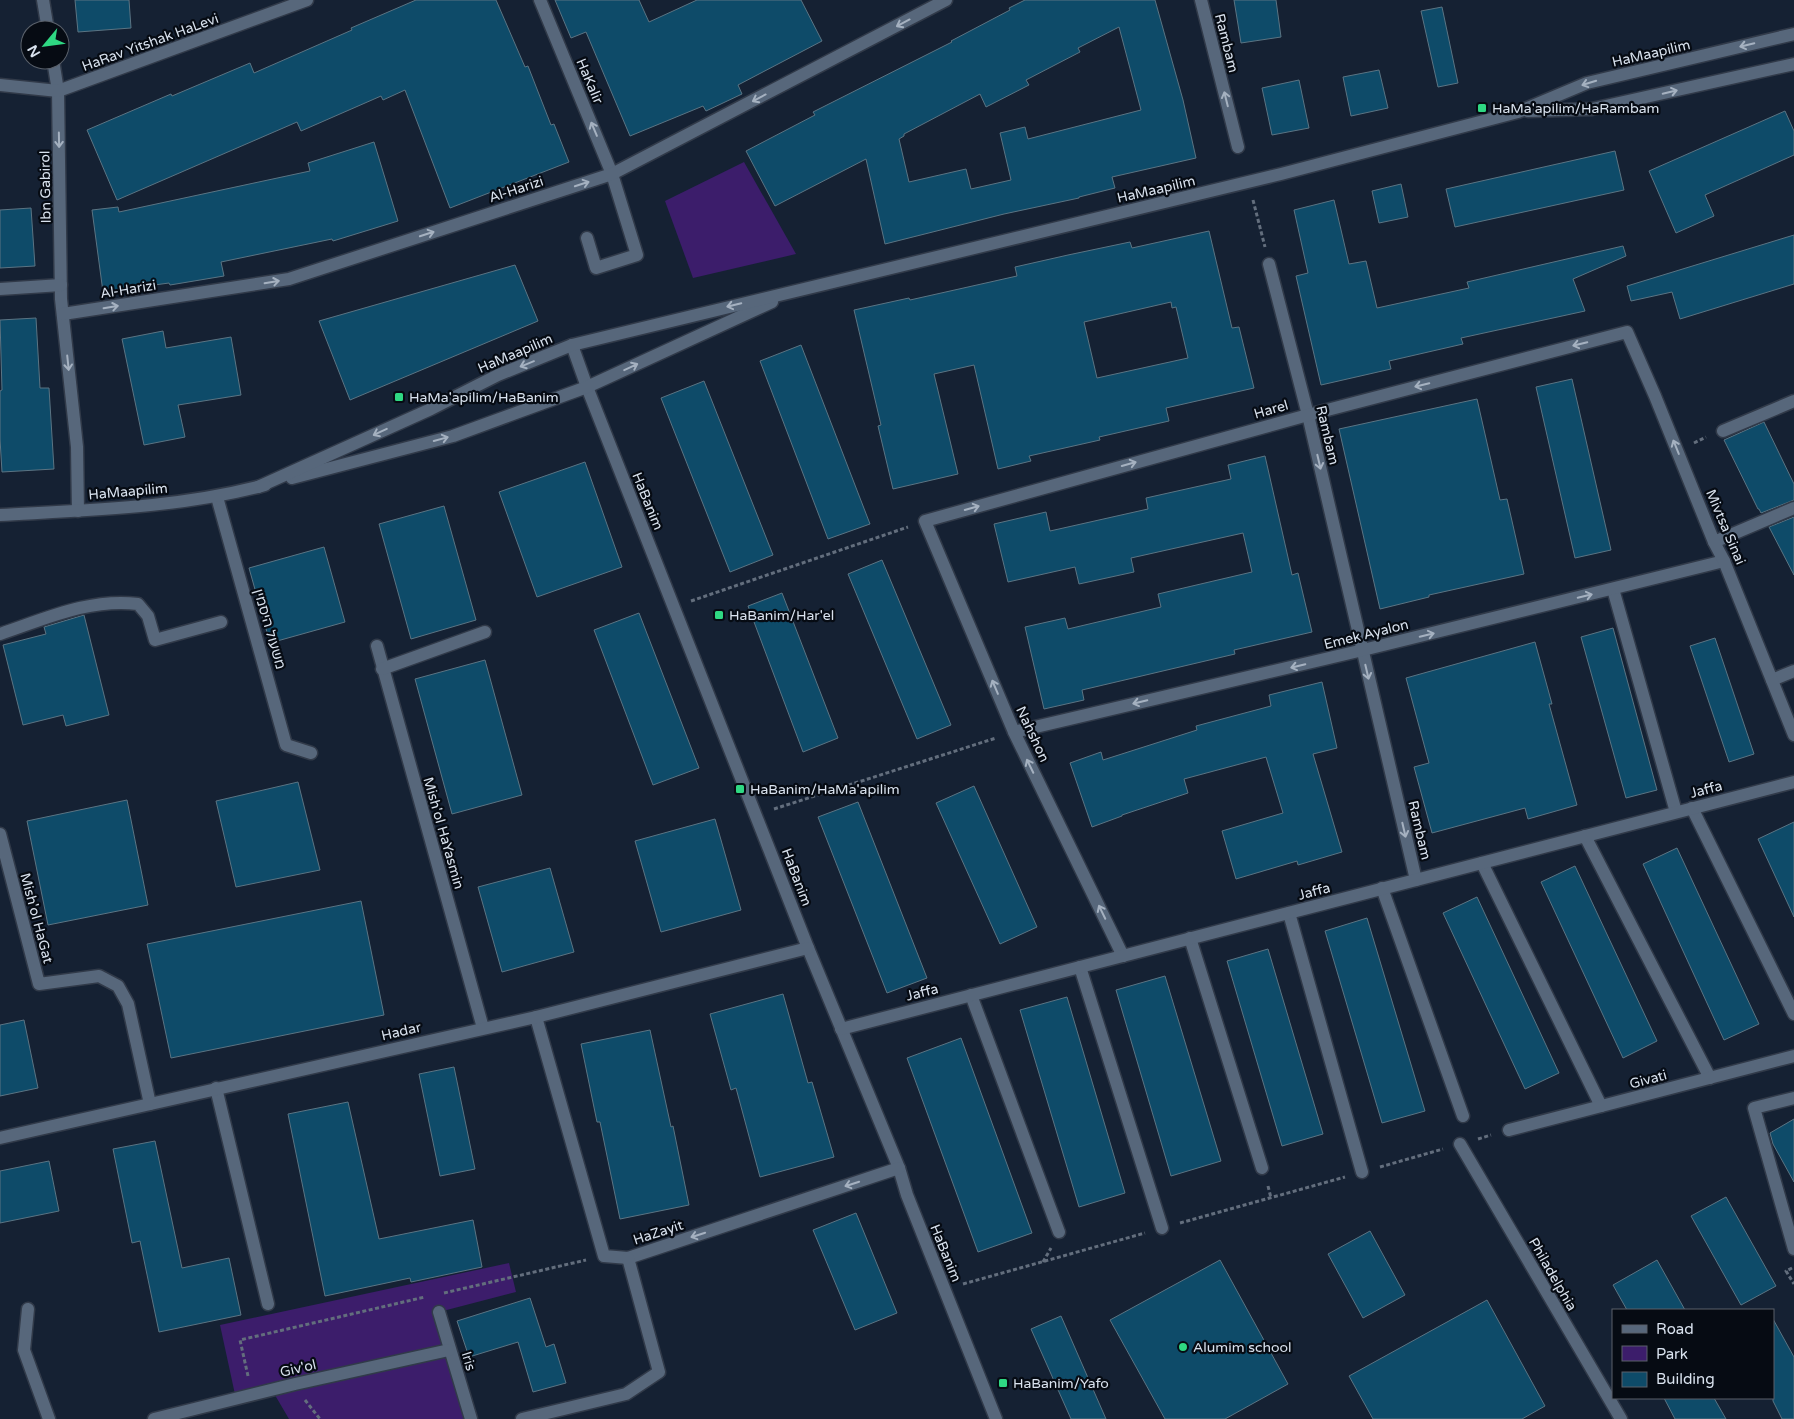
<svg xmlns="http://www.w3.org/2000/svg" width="1794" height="1419" font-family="'Varela Round','Noto Sans Hebrew',sans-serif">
<rect width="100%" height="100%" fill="#152133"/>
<g fill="#3c1d6b">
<path d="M 744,162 L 796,254 L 693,278 L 665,201 Z"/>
<path d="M 509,1263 L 516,1292 L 439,1312 L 471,1419 L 289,1419 L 272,1390 L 236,1399 L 220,1325 Z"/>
</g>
<g fill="#0e4b69" stroke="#5b7483" fill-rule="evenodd">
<path d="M 75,0 L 129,0 L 131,28 L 78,32 Z"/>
<path d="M 416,0 L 496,0 L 525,67 L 528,66 L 551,125 L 554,124 L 569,162 L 450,208 L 405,90 L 383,100 L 381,96 L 301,131 L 297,122 L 117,200 L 87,130 L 171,94 L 172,96 L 250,63 L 254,73 L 352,30 L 351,28 Z"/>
<path d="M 555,0 L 639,0 L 649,22 L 697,0 L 801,0 L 822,41 L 738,85 L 742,94 L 706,111 L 703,106 L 630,136 L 586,32 L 571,38 Z"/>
<path d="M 1025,0 L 1155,0 L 1183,100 L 1196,158 L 1112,177 L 1115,188 L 1079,197 L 1079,198 L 1004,214 L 885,244 L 866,159 L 775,206 L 746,151 L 815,115 L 813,112 L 952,42 L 951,41 L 1010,10 L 1009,8 ZM 1119,27 L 1141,110 L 1028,139 L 1025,127 L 1000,133 L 1011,180 L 971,189 L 966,169 L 909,182 L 899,139 L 904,136 L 904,134 L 980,94 L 986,107 L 1029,85 L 1026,80 L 1080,52 L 1078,48 Z"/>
<path d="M 1234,0 L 1276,0 L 1281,37 L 1241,43 Z"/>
<path d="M 1442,7 L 1458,83 L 1438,87 L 1421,11 Z"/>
<path d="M 1379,70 L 1388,108 L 1351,116 L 1343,77 Z"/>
<path d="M 1299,80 L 1309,128 L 1272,135 L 1262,88 Z"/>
<path d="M 1785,111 L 1794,131 L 1794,155 L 1705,195 L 1714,216 L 1676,233 L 1649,171 Z"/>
<path d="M 374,142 L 398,221 L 333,241 L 332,239 L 221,262 L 224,276 L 170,285 L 169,283 L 103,292 L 92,210 L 118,207 L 119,212 L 310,171 L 308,163 Z"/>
<path d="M 1615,151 L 1624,190 L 1455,227 L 1446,189 Z"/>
<path d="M 1401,184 L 1408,217 L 1379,223 L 1372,191 Z"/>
<path d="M 1334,200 L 1349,264 L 1366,261 L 1377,308 L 1469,288 L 1467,282 L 1623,246 L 1626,256 L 1573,279 L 1585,311 L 1461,338 L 1463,344 L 1389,361 L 1391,369 L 1321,385 L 1296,276 L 1308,273 L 1294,210 Z"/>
<path d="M 31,208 L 35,266 L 0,268 L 0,210 Z"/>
<path d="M 1209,231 L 1232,328 L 1239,327 L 1254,388 L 1166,408 L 1169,421 L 1099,437 L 1100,440 L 1029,456 L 1031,461 L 998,469 L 974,365 L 934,374 L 958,474 L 893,489 L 878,426 L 881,425 L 854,310 L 909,298 L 910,300 L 1017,276 L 1015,267 L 1068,255 L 1130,242 L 1132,248 ZM 1171,302 L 1172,308 L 1176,307 L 1188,358 L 1097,378 L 1084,322 Z"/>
<path d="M 1794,235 L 1794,284 L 1680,319 L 1672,292 L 1631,301 L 1627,286 Z"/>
<path d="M 515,265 L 538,321 L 350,400 L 319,321 Z"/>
<path d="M 36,318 L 40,388 L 49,388 L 54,469 L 2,472 L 0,439 L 0,391 L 2,390 L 0,320 Z"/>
<path d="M 163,331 L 166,348 L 231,337 L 241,395 L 178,405 L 185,437 L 144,445 L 122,339 Z"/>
<path d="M 801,345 L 870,524 L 828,539 L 760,361 Z"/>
<path d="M 1572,379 L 1611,550 L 1575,558 L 1536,387 Z"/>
<path d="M 704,381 L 773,555 L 730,572 L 661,398 Z"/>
<path d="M 1477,399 L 1500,500 L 1507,499 L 1524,574 L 1429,595 L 1429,597 L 1380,609 L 1339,429 Z"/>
<path d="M 1764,422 L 1794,484 L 1794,500 L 1761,513 L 1759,509 L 1758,509 L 1724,440 Z"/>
<path d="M 1265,456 L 1292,575 L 1298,573 L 1312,632 L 1234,650 L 1235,654 L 1082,690 L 1084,700 L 1044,709 L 1025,627 L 1065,618 L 1068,629 L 1161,607 L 1158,594 L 1252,572 L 1243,533 L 1131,558 L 1134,572 L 1079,584 L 1075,567 L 1008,582 L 994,524 L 1046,512 L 1050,531 L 1148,509 L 1146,498 L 1231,479 L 1228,465 Z"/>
<path d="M 585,462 L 622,567 L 537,597 L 499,492 Z"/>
<path d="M 444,506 L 476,620 L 411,639 L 379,524 Z"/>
<path d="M 1794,517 L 1794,575 L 1769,527 Z"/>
<path d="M 324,547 L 345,622 L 270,643 L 249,568 Z"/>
<path d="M 882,560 L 951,725 L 917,739 L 848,574 Z"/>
<path d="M 782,593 L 838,738 L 803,752 L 748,606 Z"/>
<path d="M 639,613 L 699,768 L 653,785 L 594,630 Z"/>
<path d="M 84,615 L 109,715 L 66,726 L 63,715 L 23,725 L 3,645 L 46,634 L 44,627 Z"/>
<path d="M 1613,628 L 1657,790 L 1626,798 L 1581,637 Z"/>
<path d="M 1715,638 L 1754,754 L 1729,762 L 1690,646 Z"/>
<path d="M 1535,642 L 1552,704 L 1549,704 L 1577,805 L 1528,819 L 1525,808 L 1432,833 L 1414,767 L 1429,763 L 1406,678 Z"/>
<path d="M 485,660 L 522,795 L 452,814 L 415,679 Z"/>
<path d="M 1322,682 L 1337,748 L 1313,754 L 1342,852 L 1298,865 L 1297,861 L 1236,879 L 1222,831 L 1283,813 L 1266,757 L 1184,779 L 1188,793 L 1122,815 L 1122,816 L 1092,827 L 1070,763 L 1101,752 L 1103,760 L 1197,730 L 1196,726 L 1271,706 L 1269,695 Z"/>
<path d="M 298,782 L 320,870 L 236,887 L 216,801 Z"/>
<path d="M 974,786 L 1037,927 L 1000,944 L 936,803 Z"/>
<path d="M 127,800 L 148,905 L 48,925 L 27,821 Z"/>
<path d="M 858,802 L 927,978 L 887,993 L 818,817 Z"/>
<path d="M 715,819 L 741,910 L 661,932 L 635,841 Z"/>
<path d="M 1794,822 L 1794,917 L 1758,839 Z"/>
<path d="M 1677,848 L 1759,1024 L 1724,1040 L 1643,864 Z"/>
<path d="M 1575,866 L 1657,1041 L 1623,1058 L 1541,882 Z"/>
<path d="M 550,868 L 574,952 L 502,972 L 478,887 Z"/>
<path d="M 1477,897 L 1559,1073 L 1525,1089 L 1443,913 Z"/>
<path d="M 361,901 L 384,1015 L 171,1058 L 147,944 Z"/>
<path d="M 1367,918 L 1425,1111 L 1382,1123 L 1325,931 Z"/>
<path d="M 1268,949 L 1323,1134 L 1282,1146 L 1227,961 Z"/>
<path d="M 1165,976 L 1221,1161 L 1171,1176 L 1116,990 Z"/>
<path d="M 783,994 L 808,1083 L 812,1082 L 834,1157 L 760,1177 L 736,1088 L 731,1090 L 710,1014 Z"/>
<path d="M 1067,997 L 1125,1193 L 1079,1207 L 1020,1010 Z"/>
<path d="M 24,1020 L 38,1088 L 0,1096 L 0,1025 Z"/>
<path d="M 650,1030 L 671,1127 L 673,1126 L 689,1205 L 620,1219 L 600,1122 L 597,1122 L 581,1044 Z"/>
<path d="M 961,1038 L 1032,1233 L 978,1252 L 907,1058 Z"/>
<path d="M 454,1067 L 475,1169 L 440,1176 L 419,1074 Z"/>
<path d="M 348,1102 L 379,1239 L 473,1220 L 482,1267 L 411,1282 L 410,1278 L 325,1296 L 288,1114 Z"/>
<path d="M 1794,1119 L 1794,1182 L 1773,1144 L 1770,1133 Z"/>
<path d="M 155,1141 L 182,1268 L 229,1258 L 241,1315 L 159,1332 L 140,1241 L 132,1243 L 113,1149 Z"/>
<path d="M 49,1161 L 59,1211 L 0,1223 L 0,1171 Z"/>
<path d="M 1726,1197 L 1776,1286 L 1741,1305 L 1691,1216 Z"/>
<path d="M 856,1213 L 897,1313 L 855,1330 L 813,1230 Z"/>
<path d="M 1370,1231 L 1405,1295 L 1363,1318 L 1328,1254 Z"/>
<path d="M 1220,1260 L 1288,1384 L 1225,1419 L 1165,1419 L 1110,1320 Z"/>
<path d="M 1657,1260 L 1685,1310 L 1627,1310 L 1613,1285 Z"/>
<path d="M 530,1298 L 546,1347 L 554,1344 L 566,1383 L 533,1392 L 518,1342 L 469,1357 L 457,1321 Z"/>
<path d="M 1487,1300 L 1545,1406 L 1522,1419 L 1373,1419 L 1349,1376 Z"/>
<path d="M 1061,1316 L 1106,1419 L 1071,1419 L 1031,1329 Z"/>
<path d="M 1773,1319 L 1794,1357 L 1794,1419 L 1782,1419 L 1773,1401 Z"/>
<path d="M 1664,1398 L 1714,1398 L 1726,1419 L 1675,1419 Z"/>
</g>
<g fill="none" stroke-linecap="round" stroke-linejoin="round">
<defs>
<g id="minor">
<path d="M 43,0 L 48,30"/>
<path d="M 540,0 L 612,174 L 637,255 L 596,268 L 587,238"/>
<path d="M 1201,0 L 1238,147"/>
<path d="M 53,60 L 58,91 L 61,299 L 77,447 L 78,511"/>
<path d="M 0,85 L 58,91 L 307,0"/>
<path d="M 1528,111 L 1592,109 L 1794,64"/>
<path d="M 1269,264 L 1308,415 L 1416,880"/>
<path d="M 0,289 L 61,285"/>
<path d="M 63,314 L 289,279 L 612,174 L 946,0"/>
<path d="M 572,345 L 587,387 L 808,948 L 899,1168 L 907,1195 L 996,1419"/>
<path d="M 1723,431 L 1794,401"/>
<path d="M 292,478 L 453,436 L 587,387 L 772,302"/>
<path d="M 258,487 L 431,409 L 498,375 L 572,345 L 1281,174 L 1518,112 L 1587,83 L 1794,34"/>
<path d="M 217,497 L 286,745 L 311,753"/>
<path d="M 0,515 C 89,510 179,508 265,485"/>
<path d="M 1714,542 L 1794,508"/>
<path d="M 1613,589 L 1676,812"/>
<path d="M 0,634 C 45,619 89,598 138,604 L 148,616 L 155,640 L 221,622"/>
<path d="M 377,646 L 483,1028"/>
<path d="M 382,669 L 485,632"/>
<path d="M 1772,680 L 1794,671"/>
<path d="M 1014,732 L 1363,650 L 1724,561"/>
<path d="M 1692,808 L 1794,1014"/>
<path d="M 0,834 L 39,984 L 99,976 L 118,986 L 128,1004 L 150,1104"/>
<path d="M 1585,836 L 1710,1078"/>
<path d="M 1482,863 L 1601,1106"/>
<path d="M 1382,888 L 1463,1116"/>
<path d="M 1289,913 L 1362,1172"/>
<path d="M 1190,938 L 1262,1168"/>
<path d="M 1123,956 L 1014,732 L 925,521 L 1308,415 L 1627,332 L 1655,396 L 1714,542 L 1724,561 L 1794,735"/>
<path d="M 1080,967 L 1162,1228"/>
<path d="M 971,995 L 1059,1232"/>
<path d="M 536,1017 L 604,1256 L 628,1258 L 899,1168"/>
<path d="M 841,1029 L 1794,782"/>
<path d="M 216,1088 L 268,1304"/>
<path d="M 1794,1098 L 1754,1108 L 1794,1249"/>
<path d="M 1509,1130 L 1794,1056"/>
<path d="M 0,1138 L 536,1017 L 808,948"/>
<path d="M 1460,1144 L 1621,1419"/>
<path d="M 28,1309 L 24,1350 L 49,1419"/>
<path d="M 439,1312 L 471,1419"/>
<path d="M 154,1419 L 295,1384 L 449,1350"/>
<path d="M 522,1419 L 626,1394 L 659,1372 L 628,1258"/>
</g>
</defs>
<use href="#minor" stroke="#313a49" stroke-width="15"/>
<g stroke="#636e7d" stroke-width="3" stroke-dasharray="4 2.5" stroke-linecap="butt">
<path d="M 1253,200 L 1265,247"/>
<path d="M 1694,443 L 1706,437"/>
<path d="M 691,601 L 908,527"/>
<path d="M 774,809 L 996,738"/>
<path d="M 1478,1139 L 1491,1135"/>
<path d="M 1380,1167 L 1443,1149"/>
<path d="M 1268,1186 L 1271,1198"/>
<path d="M 1180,1223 L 1345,1177"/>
<path d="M 1043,1262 L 1051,1248"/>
<path d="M 1792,1268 L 1786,1271 L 1794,1284"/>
<path d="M 963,1284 L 1145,1233"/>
<path d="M 444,1293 L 586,1260"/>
<path d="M 248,1376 L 240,1340 L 425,1297"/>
<path d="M 305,1400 L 320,1419"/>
</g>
<use href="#minor" stroke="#57677b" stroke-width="12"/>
</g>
<defs><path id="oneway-shaft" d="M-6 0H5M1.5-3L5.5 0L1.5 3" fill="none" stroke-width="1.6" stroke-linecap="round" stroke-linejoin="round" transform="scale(1.25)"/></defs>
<g stroke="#a5b1c0">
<use href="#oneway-shaft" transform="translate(903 23) rotate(152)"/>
<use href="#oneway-shaft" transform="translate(1747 45) rotate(167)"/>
<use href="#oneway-shaft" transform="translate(1589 83) rotate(163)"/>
<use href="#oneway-shaft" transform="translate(1670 92) rotate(-13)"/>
<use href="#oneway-shaft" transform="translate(759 98) rotate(152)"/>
<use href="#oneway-shaft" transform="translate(1226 99) rotate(-104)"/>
<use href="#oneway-shaft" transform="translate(594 129) rotate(-113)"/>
<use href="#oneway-shaft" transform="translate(59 140) rotate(89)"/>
<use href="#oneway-shaft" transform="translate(582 184) rotate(-18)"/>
<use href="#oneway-shaft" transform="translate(427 234) rotate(-18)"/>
<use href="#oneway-shaft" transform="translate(272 282) rotate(-9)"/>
<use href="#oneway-shaft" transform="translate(734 305) rotate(166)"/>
<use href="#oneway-shaft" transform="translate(111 307) rotate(-9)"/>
<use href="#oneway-shaft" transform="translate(1580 344) rotate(166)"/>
<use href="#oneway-shaft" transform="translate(68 363) rotate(84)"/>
<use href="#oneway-shaft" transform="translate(527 364) rotate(158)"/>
<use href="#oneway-shaft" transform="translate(631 367) rotate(-25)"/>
<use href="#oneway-shaft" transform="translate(1422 385) rotate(166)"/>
<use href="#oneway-shaft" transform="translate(380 432) rotate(155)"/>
<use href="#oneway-shaft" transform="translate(441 439) rotate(-15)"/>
<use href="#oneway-shaft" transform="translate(1676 447) rotate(-112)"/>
<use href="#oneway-shaft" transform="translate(1319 462) rotate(77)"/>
<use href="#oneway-shaft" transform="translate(1129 464) rotate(-16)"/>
<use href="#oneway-shaft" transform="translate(972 508) rotate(-16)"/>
<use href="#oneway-shaft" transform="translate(1585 596) rotate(-14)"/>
<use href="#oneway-shaft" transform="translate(1427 635) rotate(-14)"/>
<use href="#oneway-shaft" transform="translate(1298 666) rotate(167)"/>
<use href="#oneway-shaft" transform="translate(1367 672) rotate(77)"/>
<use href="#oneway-shaft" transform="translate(995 687) rotate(-113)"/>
<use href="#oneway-shaft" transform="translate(1140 702) rotate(167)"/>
<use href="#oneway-shaft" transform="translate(1030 766) rotate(-116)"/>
<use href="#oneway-shaft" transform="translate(1404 830) rotate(77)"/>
<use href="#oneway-shaft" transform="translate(1102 912) rotate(-116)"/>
<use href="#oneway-shaft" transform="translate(852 1184) rotate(162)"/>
<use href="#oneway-shaft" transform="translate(698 1235) rotate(162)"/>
</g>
<g fill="#2fd883" stroke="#060b13" stroke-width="2">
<rect x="1477" y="103" width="10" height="10" rx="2.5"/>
<rect x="394" y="392" width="10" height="10" rx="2.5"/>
<rect x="714" y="610" width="10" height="10" rx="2.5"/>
<rect x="735" y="784" width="10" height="10" rx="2.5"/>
<circle cx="1183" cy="1347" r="5"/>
<rect x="998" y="1378" width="10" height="10" rx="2.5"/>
</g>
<g text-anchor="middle" stroke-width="4.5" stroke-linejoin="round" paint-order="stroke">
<g font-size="14" fill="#d9e2ee" stroke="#060b13">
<text transform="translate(150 42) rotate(-20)" y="5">HaRav Yitshak HaLevi</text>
<text transform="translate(1227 43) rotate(76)" y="5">Rambam</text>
<text transform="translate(1651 53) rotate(-13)" y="5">HaMaapilim</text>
<text transform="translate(590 81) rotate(67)" y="5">HaKalir</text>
<text transform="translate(45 187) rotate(-91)" y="5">Ibn Gabirol</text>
<text transform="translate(516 189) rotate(-18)" y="5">Al-Harizi</text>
<text transform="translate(1156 189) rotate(-13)" y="5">HaMaapilim</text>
<text transform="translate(128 289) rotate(-9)" y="5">Al-Harizi</text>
<text transform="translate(515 353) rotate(-23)" y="5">HaMaapilim</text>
<text transform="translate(1271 409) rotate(-16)" y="5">Harel</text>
<text transform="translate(1328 435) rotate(77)" y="5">Rambam</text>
<text transform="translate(128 491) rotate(-5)" y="5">HaMaapilim</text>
<text transform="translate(648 501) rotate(68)" y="5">HaBanim</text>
<text transform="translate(1726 527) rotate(67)" y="5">Mivtsa Sinai</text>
<text transform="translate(270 629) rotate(74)" y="5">משעול היסמין</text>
<text transform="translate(1366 634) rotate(-14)" y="5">Emek Ayalon</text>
<text transform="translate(1033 734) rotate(65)" y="5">Nahshon</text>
<text transform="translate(1706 789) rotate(-15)" y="5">Jaffa</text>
<text transform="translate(1420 830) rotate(77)" y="5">Rambam</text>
<text transform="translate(444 833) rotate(74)" y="5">Mish'ol HaYasmin</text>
<text transform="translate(797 877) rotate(69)" y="5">HaBanim</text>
<text transform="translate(1314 891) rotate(-15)" y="5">Jaffa</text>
<text transform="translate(37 918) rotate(75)" y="5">Mish'ol HaGat</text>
<text transform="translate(922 992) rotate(-14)" y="5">Jaffa</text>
<text transform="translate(401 1031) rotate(-13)" y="5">Hadar</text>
<text transform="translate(1648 1079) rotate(-15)" y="5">Givati</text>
<text transform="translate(658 1232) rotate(-18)" y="5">HaZayit</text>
<text transform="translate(946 1253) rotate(68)" y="5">HaBanim</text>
<text transform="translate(1553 1274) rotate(60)" y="5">Philadelphia</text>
<text transform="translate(469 1361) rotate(73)" y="5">Iris</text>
<text transform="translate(298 1368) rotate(-13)" y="5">Giv'ol</text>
</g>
<g font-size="14" fill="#d9e2ee" stroke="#060b13" text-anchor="start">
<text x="1492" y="113">HaMa'apilim/HaRambam</text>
<text x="409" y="402">HaMa'apilim/HaBanim</text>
<text x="729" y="620">HaBanim/Har'el</text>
<text x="750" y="794">HaBanim/HaMa'apilim</text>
<text x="1193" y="1352">Alumim school</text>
<text x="1013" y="1388">HaBanim/Yafo</text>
</g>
</g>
<rect x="1612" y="1309" width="162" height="90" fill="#060b13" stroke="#5a616b"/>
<rect x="1622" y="1325" width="25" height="8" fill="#57677b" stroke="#5a616b"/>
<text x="1656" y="1334" font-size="15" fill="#d9e2ee">Road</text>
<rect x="1622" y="1346" width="25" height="15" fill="#3c1d6b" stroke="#5a616b"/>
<text x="1656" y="1359" font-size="15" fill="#d9e2ee">Park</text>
<rect x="1622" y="1372" width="25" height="15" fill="#0e4b69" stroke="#5a616b"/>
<text x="1656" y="1384" font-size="15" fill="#d9e2ee">Building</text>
<g transform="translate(45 45) rotate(241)"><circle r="24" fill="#060b13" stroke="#5a616b"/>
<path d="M0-4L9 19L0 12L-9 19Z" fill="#2fd883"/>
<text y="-8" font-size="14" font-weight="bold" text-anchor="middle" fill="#d9e2ee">N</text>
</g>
</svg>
